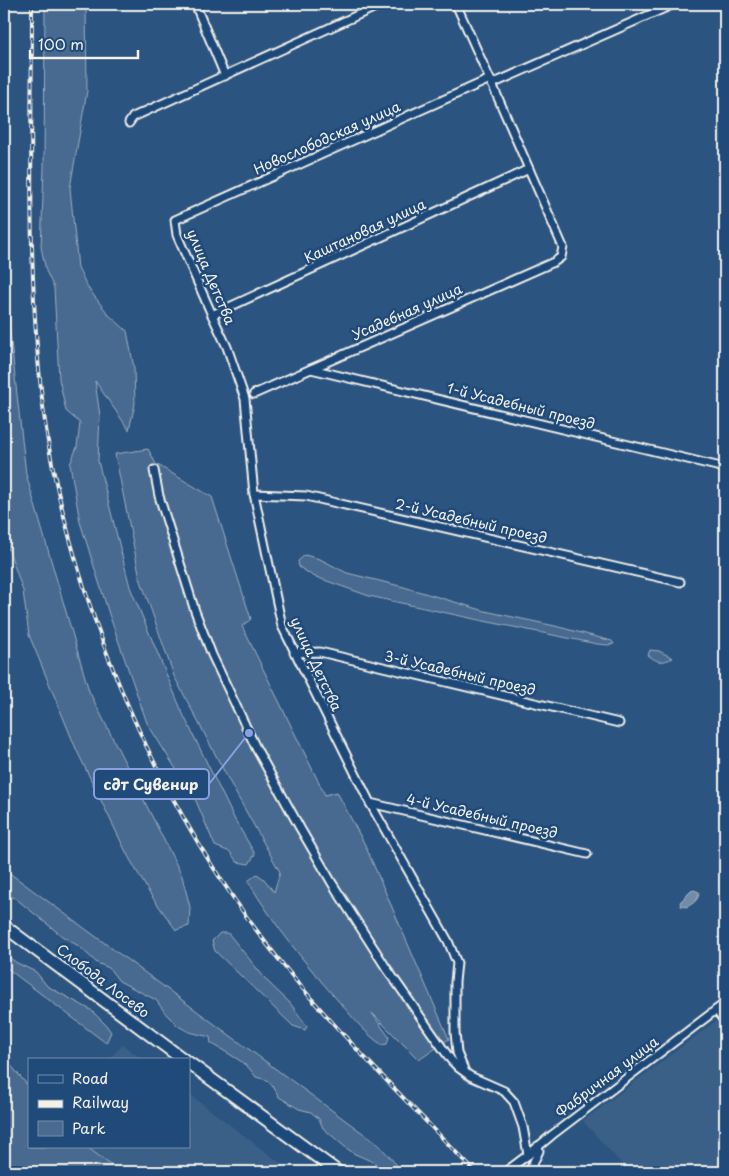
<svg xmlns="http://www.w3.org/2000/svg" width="729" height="1176" font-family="'Playpen Sans',sans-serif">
<rect width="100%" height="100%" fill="#2c5481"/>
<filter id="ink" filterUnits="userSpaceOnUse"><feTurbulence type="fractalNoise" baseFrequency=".02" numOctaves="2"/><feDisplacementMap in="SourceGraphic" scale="10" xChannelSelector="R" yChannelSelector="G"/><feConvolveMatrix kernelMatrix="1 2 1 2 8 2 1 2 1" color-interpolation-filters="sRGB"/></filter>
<g filter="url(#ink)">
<g fill="#3b6088">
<path d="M 716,1021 L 725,1035 L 725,1172 L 629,1172 L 583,1121 Z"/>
<path d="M 123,1045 L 143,1060 L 108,1060 Z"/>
<path d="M 189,1094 L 292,1172 L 4,1172 L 4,1165 L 29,1147 L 189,1147 Z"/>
</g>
<g fill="#496b90" stroke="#9eaebc">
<path d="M 45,4 L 86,4 L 87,91 L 70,188 L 78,268 L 88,288 L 109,315 L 127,331 L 134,368 L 135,404 L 129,430 L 95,381 L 100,416 L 98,461 L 130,587 L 183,714 L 235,820 L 255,854 L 249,864 L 237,862 L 230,852 L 215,846 L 196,801 L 147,723 L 109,614 L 80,522 L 70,464 L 77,447 L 80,423 L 66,411 L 59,379 L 54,288 L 46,271 L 41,247 L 44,168 Z"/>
<path d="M 4,195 L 10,333 L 26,474 L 89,691 L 182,876 L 190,907 L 189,926 L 176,930 L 150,894 L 128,856 L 77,751 L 29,635 L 23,591 L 4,536 Z"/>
<path d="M 148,449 L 156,464 L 212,497 L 251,619 L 242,626 L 325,795 L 337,792 L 365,845 L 449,1039 L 419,1060 L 372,1013 L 389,1037 L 387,1044 L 382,1045 C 366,1034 354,1019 341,1004 C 307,966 274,925 248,881 L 257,874 L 264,879 L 274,892 L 280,872 L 234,790 L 174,676 L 140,578 L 115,454 Z"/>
<path d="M 305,555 L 320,559 L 347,573 L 404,587 L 485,611 L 555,626 L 612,641 L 614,644 L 609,645 L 597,644 L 479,620 L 369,596 L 313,576 L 299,567 L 298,561 Z"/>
<path d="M 650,650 L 659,651 L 673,658 C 662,663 658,663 648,655 Z"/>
<path d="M 4,869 L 379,1145 L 402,1171 L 402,1172 L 391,1172 L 384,1169 L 373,1162 L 353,1153 L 345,1147 L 323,1128 L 319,1119 L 311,1112 L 299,1109 L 279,1097 L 274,1088 L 267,1080 L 256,1077 L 249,1068 L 239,1060 L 211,1043 L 210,1037 L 189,1032 L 178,1026 L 166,1014 L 156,1000 L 119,981 L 109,968 L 97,963 L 80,947 L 62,936 L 15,898 L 4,894 Z"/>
<path d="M 220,933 L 228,933 L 268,982 L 290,1003 L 307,1026 L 305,1030 L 293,1026 L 215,951 L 212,941 Z"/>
<path d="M 4,954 L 17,963 L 36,972 L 47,986 L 91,1010 L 106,1025 L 111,1032 L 106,1043 L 4,966 Z"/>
<path d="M 4,1057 L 29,1087 L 29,1147 L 87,1147 L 120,1172 L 4,1172 Z"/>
</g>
<path fill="#738ca6" stroke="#a7b4c0" d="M 694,890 L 699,892 C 699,900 693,904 686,907 L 681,906 L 680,902 L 691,891 Z"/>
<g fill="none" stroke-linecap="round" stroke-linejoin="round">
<defs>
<g id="street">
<path d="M 195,4 L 225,76"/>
<path d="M 492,84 L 674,4"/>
<path d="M 129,123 L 133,117 L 382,4"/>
<path d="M 212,315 L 529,169"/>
<path d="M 311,369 L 725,468"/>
<path d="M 254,394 L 554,262 L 561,257 L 563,247 L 492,84 L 456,4"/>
<path d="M 154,470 L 159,496 L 195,611 L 212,655 L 256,748 L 300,828 L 332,883 L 385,966 L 436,1039 L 451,1060 L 459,1068 L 470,1076 L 504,1091 L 514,1102 L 523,1127 L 528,1155"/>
<path d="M 254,494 L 306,496 L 680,582"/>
<path d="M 294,653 L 320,652 L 619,723"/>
<path d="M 370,803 L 587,854"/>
<path d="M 716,1010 L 725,1022"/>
<path d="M 465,1072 L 457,1053 L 455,1032 L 455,982 L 457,963 L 448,941 L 370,803 L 282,626 L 254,494 L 245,399 L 227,347 L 212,315 L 177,235 L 175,220 L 490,79"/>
<path d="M 505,1172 L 528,1155 L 552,1135 L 725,1003"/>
<path d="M 529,1172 L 539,1151 L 538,1146"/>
</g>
<g id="primary">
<path d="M 4,926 L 184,1060"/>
<path d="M 189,1063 L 338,1172"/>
</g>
</defs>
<use href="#street" stroke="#f4f1e8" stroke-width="11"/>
<use href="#primary" stroke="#f4f1e8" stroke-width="15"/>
<use href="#street" stroke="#1f4a7a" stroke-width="7"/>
<use href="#primary" stroke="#1f4a7a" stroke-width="11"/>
<defs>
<path id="rail" d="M 32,4 C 32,143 26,283 45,422 C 52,473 65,524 80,574 C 123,716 191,851 284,966 C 343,1039 411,1105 475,1172"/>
</defs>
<use href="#rail" stroke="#f4f1e8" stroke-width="4"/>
<use href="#rail" stroke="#1f4a7a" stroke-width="2" stroke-dasharray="5.5" stroke-linecap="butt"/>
</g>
</g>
<g text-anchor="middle" stroke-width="5" stroke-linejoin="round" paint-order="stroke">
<g font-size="14" fill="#f4f1e8" stroke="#1f4a7a">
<text transform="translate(327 138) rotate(-24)" y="5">Новослободская улица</text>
<text transform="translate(365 231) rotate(-25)" y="5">Каштановая улица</text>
<text transform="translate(211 277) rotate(67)" y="5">улица Детства</text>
<text transform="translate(407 312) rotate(-24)" y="5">Усадебная улица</text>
<text transform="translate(521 406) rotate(14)" y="5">1-й Усадебный проезд</text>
<text transform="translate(471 521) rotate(13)" y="5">2-й Усадебный проезд</text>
<text transform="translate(316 664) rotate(65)" y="5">улица Детства</text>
<text transform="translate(460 673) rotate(13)" y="5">3-й Усадебный проезд</text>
<text transform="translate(482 816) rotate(13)" y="5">4-й Усадебный проезд</text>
<text transform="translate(103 981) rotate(37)" y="5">Слобода Лосево</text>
<text transform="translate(607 1077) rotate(-37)" y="5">Фабричная улица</text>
</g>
</g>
<path fill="none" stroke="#88a0e0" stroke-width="2" d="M249 733L209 784"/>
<circle fill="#88a0e0" stroke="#1f4a7a" stroke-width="2" cx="249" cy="733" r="5"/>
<rect fill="#1f4a7a" stroke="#88a0e0" stroke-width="2" x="94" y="769" width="115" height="30" rx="5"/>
<g font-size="15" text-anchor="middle" font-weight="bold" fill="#f4f1e8">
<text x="151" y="790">сдт Сувенир</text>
</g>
<rect width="729" height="1176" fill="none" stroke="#1f4a7a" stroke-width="20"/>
<rect x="10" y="10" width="709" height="1156" fill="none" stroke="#f4f1e8" stroke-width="2" filter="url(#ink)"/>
<rect x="28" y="1058" width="162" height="90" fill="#1f4a7a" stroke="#748da6"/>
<rect x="38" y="1075" width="25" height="8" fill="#1f4a7a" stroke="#748da6"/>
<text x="72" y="1084" font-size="15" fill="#f4f1e8">Road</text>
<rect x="38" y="1100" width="25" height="8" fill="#f4f1e8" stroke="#748da6"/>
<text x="72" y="1108" font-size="15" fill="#f4f1e8">Railway</text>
<rect x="38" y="1121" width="25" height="15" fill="#496b90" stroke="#748da6"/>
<text x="72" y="1134" font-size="15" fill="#f4f1e8">Park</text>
<path d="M30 50v8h108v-8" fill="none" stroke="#f4f1e8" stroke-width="2.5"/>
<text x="38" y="50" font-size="15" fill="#f4f1e8" stroke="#1f4a7a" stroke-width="4" paint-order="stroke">100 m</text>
</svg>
